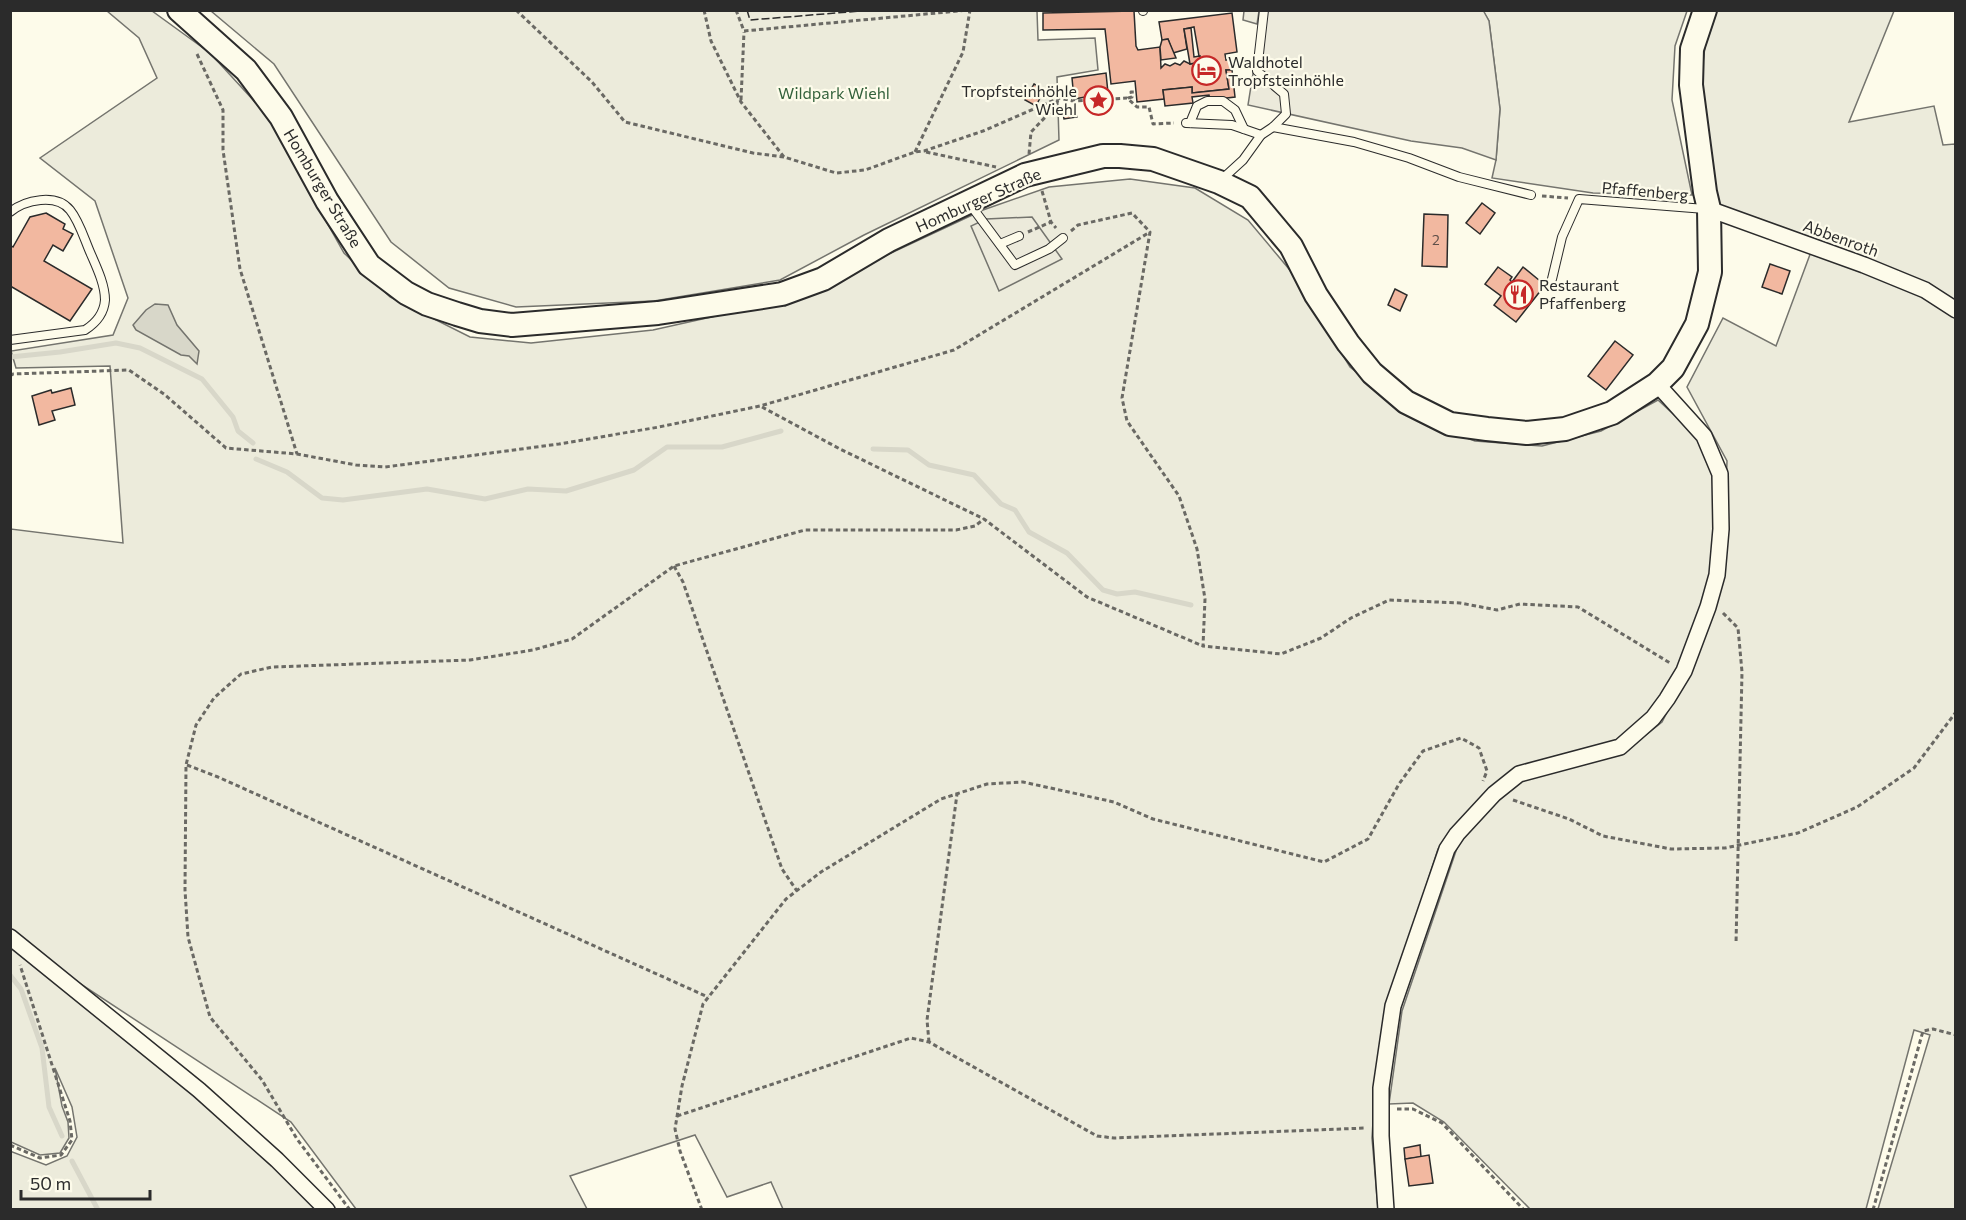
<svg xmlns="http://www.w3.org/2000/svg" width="1966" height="1220" font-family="Commissioner,sans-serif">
<rect width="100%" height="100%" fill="#fdfbea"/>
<g fill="#ecebdb" stroke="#74746e" stroke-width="1.5">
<path d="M 107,11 L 152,11 L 210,53 L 266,114 L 344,253 L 390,297 L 470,337 L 531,343 L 653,330 L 779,302 L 827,283 L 983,210 L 1049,187 L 1130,179 L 1195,188 L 1248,220 L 1294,275 L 1350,367 L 1417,420 L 1475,441 L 1542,446 L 1601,431 L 1658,400 L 1697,436 L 1716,476 L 1713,576 L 1684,662 L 1651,715 L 1618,743 L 1515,768 L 1470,809 L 1438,849 L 1412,930 L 1375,1089 L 1372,1138 L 1378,1209 L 783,1209 L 771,1182 L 727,1197 L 695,1135 L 570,1176 L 587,1209 L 356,1209 L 291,1122 L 70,977 L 321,1209 L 11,1209 L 10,1151 L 46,1165 L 67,1156 L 77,1137 L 72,1107 L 55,1068 L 62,1106 L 68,1122 L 69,1138 L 60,1153 L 40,1155 L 11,1142 L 11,529 L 123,543 L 110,366 L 16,368 L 11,351 L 113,335 L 128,298 L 95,201 L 40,158 L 157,78 L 139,38 Z"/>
<path d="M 211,11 L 1037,11 L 1038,40 L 1095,38 L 1098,70 L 1057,77 L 1059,140 L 864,235 L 780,280 L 654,301 L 516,307 L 449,288 L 391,242 L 274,64 Z"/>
<path d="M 1244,11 L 1259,11 L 1257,24 L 1243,20 Z"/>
<path d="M 1483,11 L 1687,11 L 1675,46 L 1672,100 L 1692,195 L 1593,193 L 1492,178 L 1496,160 L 1500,109 L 1489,21 Z"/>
<path d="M 1716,11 L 1894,11 L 1849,122 L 1934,106 L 1943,145 L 1955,144 L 1955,1209 L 1878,1209 L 1930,1035 L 1914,1030 L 1866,1209 L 1530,1209 L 1444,1122 L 1413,1103 L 1389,1104 L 1402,1011 L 1460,839 L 1494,802 L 1521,778 L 1623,753 L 1662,722 L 1690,668 L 1723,577 L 1727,461 L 1687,387 L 1723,318 L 1776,346 L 1815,241 L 1717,205 L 1699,93 L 1706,39 Z"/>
</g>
<g fill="#eceadb" stroke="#74746e" stroke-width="1.5">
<path d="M 1483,10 L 1489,21 L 1500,109 L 1496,160 L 1462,148 L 1411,141 L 1248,105 L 1263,11 Z"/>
<path d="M 1032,217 L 1062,259 L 999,291 L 971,226 L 986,219 Z"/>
</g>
<path fill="#d8d7c9" stroke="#74746e" stroke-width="1.5" d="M 155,304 L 168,305 L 177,325 L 199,351 L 197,364 L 189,356 L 181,355 L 136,330 L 133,325 L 146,310 Z"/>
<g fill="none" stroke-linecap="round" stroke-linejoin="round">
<g stroke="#d8d7c9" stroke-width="5">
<path d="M 10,357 L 60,352 L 116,343 L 140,348 L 202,379 L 233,417 L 238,431 L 253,443"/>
<path d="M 873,449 L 908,450 L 929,465 L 974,475 L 1001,504 L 1015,510 L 1029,532 L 1067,553 L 1103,590 L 1117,594 L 1135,592 L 1191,605"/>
<path d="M 256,459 L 287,472 L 322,498 L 343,500 L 427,489 L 485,499 L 528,489 L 566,491 L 634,470 L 667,447 L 722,447 L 781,431"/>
<path d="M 10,975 L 21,989 L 42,1048 L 49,1107 L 62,1136"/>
<path d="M 72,1161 L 98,1210"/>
</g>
</g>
<g fill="#f2b8a0" stroke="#2b2b2b" stroke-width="1.5">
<path d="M 1134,11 L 1136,46 L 1138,50 L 1160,47 L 1161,68 L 1165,64 L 1170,66 L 1175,63 L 1180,65 L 1184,61 L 1190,64 L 1200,62 L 1194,27 L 1184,29 L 1187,49 L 1173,53 L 1168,39 L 1162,40 L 1159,22 L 1232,13 L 1237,52 L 1225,54 L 1226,60 L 1230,59 L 1232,70 L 1226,70 L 1229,89 L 1192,93 L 1192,87 L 1163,90 L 1164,99 L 1137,102 L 1135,81 L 1111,84 L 1105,29 L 1043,30 L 1043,13 Z"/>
<path d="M 1191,28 L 1194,57 L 1200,56 L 1200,62 L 1190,64 L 1184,29 Z"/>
<path d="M 1168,39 L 1176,58 L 1161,60 L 1160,47 L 1162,40 Z"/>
<path d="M 1226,70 L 1232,70 L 1235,97 L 1210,100 L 1209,95 L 1192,97 L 1193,103 L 1165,106 L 1163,90 L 1192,87 L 1192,93 L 1229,89 Z"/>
<path d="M 1106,73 L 1108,93 L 1074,99 L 1072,78 Z"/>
<path d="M 1034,84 L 1044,90 L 1036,106 L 1025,100 Z"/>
<path d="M 1075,107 L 1077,117 L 1064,119 L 1062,109 Z"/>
<path d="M 1482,203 L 1495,213 L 1480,234 L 1466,223 Z"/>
<path d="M 46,213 L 65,224 L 63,229 L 73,234 L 63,251 L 53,245 L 44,261 L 92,289 L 70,321 L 12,287 L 10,289 L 10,245 L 13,247 L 30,217 Z"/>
<path d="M 1424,214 L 1448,215 L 1447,267 L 1422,266 Z"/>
<path d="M 1770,264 L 1790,271 L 1782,294 L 1762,287 Z"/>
<path d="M 1498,267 L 1512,277 L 1510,280 L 1512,282 L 1523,267 L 1545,285 L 1516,322 L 1494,305 L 1501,296 L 1485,284 Z"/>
<path d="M 1395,289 L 1407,295 L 1400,311 L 1388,305 Z"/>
<path d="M 1615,341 L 1633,355 L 1606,390 L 1588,376 Z"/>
<path d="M 71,388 L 75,405 L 52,411 L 55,420 L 39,425 L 32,396 L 51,390 L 52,393 Z"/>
<path d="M 1420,1145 L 1421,1157 L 1405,1159 L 1404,1148 Z"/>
<path d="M 1429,1155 L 1433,1183 L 1409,1186 L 1405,1159 Z"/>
</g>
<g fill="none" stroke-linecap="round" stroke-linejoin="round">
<defs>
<g id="lane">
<path d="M 1143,10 L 1143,11"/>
<path d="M 1186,123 L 1232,125 L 1261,135"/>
<path d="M 1190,123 L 1197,106 L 1207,101 L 1223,101 L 1235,110 L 1244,129"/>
<path d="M 1273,127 L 1354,142 L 1409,158 L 1459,177 L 1531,195"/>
<path d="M 1220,181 L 1243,160 L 1261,135 L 1273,127 L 1286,114 L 1284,94 L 1257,71 L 1264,10"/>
<path d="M 969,203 L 1015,265 L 1049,249 L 1063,238"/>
<path d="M 10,212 C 25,200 56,193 70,210 C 79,221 84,238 90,252 C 96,266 105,284 105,300 C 104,314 96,323 85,330 L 10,340"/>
<path d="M 1000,244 L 1019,236"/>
<path d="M 1552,279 L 1562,237 L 1579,199 L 1705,209"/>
</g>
<g id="street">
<path d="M 1709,209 L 1864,265 L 1925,290 L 1956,310"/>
<path d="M 10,937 L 199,1090 L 277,1160 L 327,1210"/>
<path d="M 1386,1210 L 1381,1136 L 1381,1088 L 1393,1006 L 1447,849 L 1457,834 L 1494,794 L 1519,774 L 1620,747 L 1653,718 L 1667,699 L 1684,671 L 1708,607 L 1717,575 L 1721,529 L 1720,474 L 1704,436 L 1657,384"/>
</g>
<path id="secondary" d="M 179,10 L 246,70 L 281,117 L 327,201 L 369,265 L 406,293 L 427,304 L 457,314 L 480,321 L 512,325 L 658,313 L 782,294 L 823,279 L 889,240 L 1025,175 L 1103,156 L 1120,156 L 1153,159 L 1219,182 L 1250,197 L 1291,246 L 1316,295 L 1348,343 L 1372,373 L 1406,402 L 1450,424 L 1487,429 L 1527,433 L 1565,429 L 1612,413 L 1657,384 L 1673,368 L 1697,324 L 1710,272 L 1709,209 L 1705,192 L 1691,85 L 1692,49 L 1705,10"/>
</defs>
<use href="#lane" stroke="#2b2b2b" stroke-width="10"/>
<use href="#street" stroke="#2b2b2b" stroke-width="18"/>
<use href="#secondary" stroke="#2b2b2b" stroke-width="26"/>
<g stroke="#6a6964" stroke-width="3" stroke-dasharray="4.5 3" stroke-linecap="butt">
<path d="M 516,10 L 592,82 L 625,122 L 753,153 L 784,157"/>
<path d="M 704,10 L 711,41 L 741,102 L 784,157 L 836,173 L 865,170 L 915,152 L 924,151 L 983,131 L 1059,98 L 1073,101 L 1127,98 L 1137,107 L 1149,107 L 1153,124 L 1174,123"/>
<path d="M 736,10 L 744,31 L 969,10"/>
<path d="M 197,54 L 223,110 L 223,150 L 240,269 L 297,454"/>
<path d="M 1128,98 L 1132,97 L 1131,92 L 1136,92"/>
<path d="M 741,100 L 744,32"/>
<path d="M 915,152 L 963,52 L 970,10"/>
<path d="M 926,152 L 996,167"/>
<path d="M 1029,154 L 1031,132 L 1054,108 L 1058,100"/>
<path d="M 1042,191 L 1051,222 L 1056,228"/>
<path d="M 1542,196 L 1568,198"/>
<path d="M 1071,231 L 1078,225 L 1132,213 L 1150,232 L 1122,398 L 1127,421 L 1179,496 L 1197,549 L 1205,599 L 1203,646 L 1281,654 L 1321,638 L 1351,618 L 1389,600 L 1460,603 L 1497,610 L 1520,604 L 1578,607 L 1670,663"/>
<path d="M 1028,232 L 1051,222"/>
<path d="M 10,376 L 13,374 L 129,370 L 164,394 L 226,448 L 297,454 L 356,465 L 385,467 L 559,444 L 659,427 L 760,406 L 954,350 L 1150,232"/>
<path d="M 762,407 L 840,449 L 984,519 L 1087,597 L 1203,646"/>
<path d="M 674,566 L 683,582 L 782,869 L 797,891"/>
<path d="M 1723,613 L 1738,628 L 1742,672 L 1736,944"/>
<path d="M 187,765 L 218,777 L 708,997"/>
<path d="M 1513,800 L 1569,819 L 1603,836 L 1671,849 L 1725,848 L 1798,833 L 1857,807 L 1914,768 L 1956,712"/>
<path d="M 929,1042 L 927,1020 L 957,794"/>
<path d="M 1397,1109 L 1413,1109 L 1442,1123 L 1524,1210"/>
<path d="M 677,1116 L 911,1038 L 929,1042 L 1097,1136 L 1114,1138 L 1366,1128"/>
<path d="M 10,1145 L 40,1158 L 61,1155 L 72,1140 L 70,1121 L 20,965"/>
<path d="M 350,1210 L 297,1139 L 262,1080 L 210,1017 L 188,937 L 185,890 L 186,765 L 196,725 L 214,698 L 241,674 L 272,667 L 470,660 L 533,650 L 572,639 L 674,566 L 805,530 L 956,530 L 975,526 L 984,519"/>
<path d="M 702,1210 L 680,1151 L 675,1129 L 682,1086 L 703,1004 L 786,899 L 821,872 L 941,799 L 987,784 L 1023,782 L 1114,802 L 1153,819 L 1324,862 L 1368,839 L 1399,784 L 1423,751 L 1461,738 L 1479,748 L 1487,771 L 1483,781"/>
<path d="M 1873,1210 L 1923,1031 L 1933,1029 L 1956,1035"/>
</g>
<use href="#lane" stroke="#fdfbea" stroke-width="8"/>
<use href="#street" stroke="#fdfbea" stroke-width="15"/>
<use href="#secondary" stroke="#fdfbea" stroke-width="22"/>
<path stroke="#2b2b2b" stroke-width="1.5" stroke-dasharray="8 3" stroke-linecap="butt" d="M 747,10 L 750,20 L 873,10"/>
</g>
<defs>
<symbol id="hotel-ring" viewBox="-11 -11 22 22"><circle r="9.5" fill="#fdfbea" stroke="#c62828" stroke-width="1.5"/><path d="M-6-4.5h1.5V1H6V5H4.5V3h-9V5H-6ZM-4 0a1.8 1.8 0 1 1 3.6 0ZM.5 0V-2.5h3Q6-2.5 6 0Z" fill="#c62828"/></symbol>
<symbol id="sight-ring" viewBox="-11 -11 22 22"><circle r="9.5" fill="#fdfbea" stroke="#c62828" stroke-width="1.5"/><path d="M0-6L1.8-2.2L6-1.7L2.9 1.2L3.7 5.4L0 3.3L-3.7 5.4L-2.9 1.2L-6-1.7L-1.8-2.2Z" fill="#c62828"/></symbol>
<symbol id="restaurant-ring" viewBox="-11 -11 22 22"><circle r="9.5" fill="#fdfbea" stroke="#c62828" stroke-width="1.5"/><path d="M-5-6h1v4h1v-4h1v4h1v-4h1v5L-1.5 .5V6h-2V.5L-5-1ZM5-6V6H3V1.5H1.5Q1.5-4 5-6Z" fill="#c62828"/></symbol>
</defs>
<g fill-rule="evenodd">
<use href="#hotel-ring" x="1190" y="54" width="33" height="33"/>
<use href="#sight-ring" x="1082" y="84" width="33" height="33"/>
<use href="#restaurant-ring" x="1502" y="278" width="33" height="33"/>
</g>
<g text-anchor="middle" stroke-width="4.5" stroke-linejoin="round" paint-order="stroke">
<g font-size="14" fill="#5d4e48">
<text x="1436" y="245">2</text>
</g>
<g font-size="16" fill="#2b2b2b" stroke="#fdfbea" text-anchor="start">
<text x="1228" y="68">Waldhotel<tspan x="1228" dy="18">Tropfsteinhöhle</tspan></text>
<text x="1077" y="97" text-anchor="end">Tropfsteinhöhle<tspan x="1077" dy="18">Wiehl</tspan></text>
<text x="1539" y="291">Restaurant<tspan x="1539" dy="18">Pfaffenberg</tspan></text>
</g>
<g font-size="16" fill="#34623c" stroke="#fdfbea">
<text x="834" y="99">Wildpark Wiehl</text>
</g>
<g font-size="16" fill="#2b2b2b" stroke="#fdfbea">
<text transform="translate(323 188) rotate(59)" y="6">Homburger Straße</text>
<text transform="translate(1645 191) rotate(5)" y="6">Pfaffenberg</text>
<text transform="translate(978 200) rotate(-24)" y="6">Homburger Straße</text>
<text transform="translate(1841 238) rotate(20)" y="6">Abbenroth</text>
</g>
</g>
<rect width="1966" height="1220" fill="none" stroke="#2b2b2b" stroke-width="24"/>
<path d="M21 1190v9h129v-9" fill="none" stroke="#2b2b2b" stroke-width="3"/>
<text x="30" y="1190" font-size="18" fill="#2b2b2b" stroke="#fdfbea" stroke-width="4.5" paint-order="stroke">50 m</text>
</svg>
